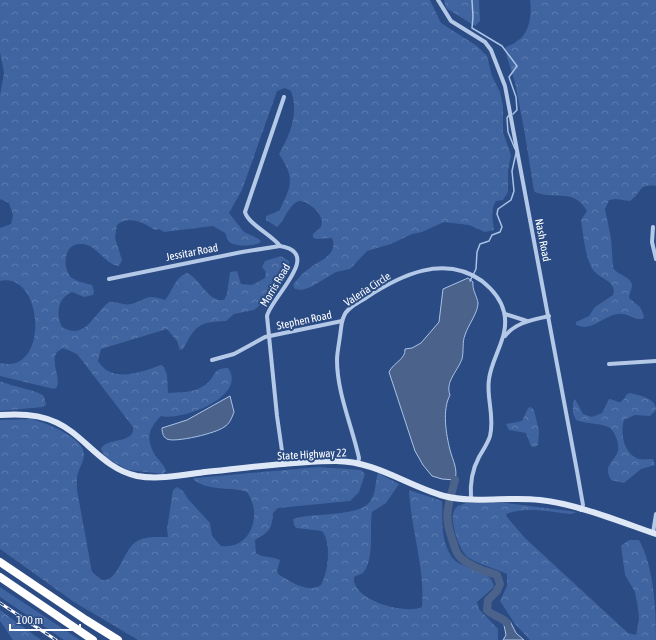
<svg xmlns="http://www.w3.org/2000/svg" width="656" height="640" font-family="'Asap Condensed',sans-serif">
<defs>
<pattern id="forest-crowns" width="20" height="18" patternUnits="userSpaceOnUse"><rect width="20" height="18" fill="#3f64a0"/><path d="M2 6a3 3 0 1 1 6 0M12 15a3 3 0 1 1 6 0" fill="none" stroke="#5c7bae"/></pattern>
</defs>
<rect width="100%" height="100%" fill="#2a4b84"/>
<path fill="#3f64a0" d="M 0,587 L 80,640 L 64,640 L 58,636 L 0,597 Z"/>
<g fill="url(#forest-crowns)">
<path d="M 0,0 L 430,0 L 441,23 L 477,46 L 487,56 L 492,76 L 500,92 L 503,106 L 503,132 L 511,155 L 508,171 L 508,192 L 503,200 L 496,201 C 490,209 493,221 494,230 L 485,232 L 469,225 L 444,222 L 422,232 L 412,234 L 391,244 L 367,251 L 350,269 L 336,272 L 311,287 L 302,290 L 295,289 L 293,285 C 297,279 304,272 311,267 C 322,259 338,255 332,238 L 317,239 L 313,238 L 313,234 L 321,227 L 322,221 C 320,213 315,208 308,204 C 292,192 286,221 277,227 L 266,220 L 266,216 L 279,211 C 292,186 295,178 279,154 C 290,135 299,113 291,91 L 285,88 L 277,91 L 242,190 L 229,213 L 244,232 L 259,239 L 261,242 C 252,247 238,247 229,242 L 225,233 L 213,226 L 164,232 L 159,229 L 155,230 C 144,223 128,215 117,225 L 115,238 L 122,260 L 119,266 C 103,264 97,243 80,244 C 63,244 62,269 72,278 C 78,282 86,283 92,285 L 94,291 L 93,295 L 84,297 L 72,292 C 57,298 56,315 62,327 C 86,341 93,314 109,302 C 116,301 124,306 131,304 C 147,300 145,293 165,300 C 173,291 174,278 187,273 C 201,279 207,302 224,300 L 227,294 L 230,272 L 237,271 L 241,284 L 252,285 L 265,278 L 266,272 L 262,267 L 265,261 L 281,256 L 289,261 L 289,268 L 282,281 L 260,305 L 254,310 L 234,314 L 226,321 C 199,322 196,325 183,349 L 180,350 L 177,341 L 167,329 L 101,349 L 98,361 C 112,384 141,372 161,365 L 164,367 L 167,375 L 168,393 C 180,392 195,393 205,385 C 216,378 211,368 228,368 C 248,396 183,421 161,416 C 149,428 145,438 155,455 C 159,461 164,464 166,471 L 164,474 L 128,470 L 105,457 L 101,449 C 108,436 135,445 133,427 L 77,354 L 63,348 L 57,352 C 50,363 61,376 57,387 L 54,389 L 0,376 L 0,363 C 50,376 44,271 0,281 L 0,228 L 11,224 L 13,215 L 9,203 L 0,199 L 0,95 L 4,73 L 0,52 Z"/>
<path d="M 444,0 L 479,0 L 480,21 L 475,26 L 446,8 Z"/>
<path d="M 530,0 L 656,0 L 656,186 C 638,183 641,194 630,201 L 616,199 L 609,200 L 605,209 L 611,238 L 613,267 C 616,275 631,276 632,285 C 632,290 629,294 629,298 L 640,307 L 644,316 L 643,319 C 634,320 626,312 618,314 C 602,316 593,332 576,325 L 576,322 L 589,316 L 595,307 L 613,295 C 617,282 603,280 596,273 C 586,266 583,233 581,220 L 587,211 C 573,186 552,202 534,191 L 524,129 L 515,83 L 505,50 L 506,47 C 510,45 514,44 517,41 C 530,33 532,14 530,0 Z"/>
<path d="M 0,381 C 13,387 34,389 44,396 L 46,405 L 43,407 L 0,411 Z"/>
<path d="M 630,393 C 641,396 656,398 656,410 L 650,416 L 635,415 L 624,420 C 620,434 624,454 639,459 C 643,460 649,459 653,459 L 655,465 L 641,469 L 624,483 L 611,480 C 603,464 613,464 618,451 C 620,445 615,432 610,428 C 603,423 585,424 576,420 L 573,413 L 573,402 L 575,399 L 583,414 L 592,417 L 602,413 L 609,399 C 619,400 619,408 627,394 Z"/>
<path d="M 531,407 L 534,410 L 539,431 L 538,445 L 535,447 L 531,446 L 526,433 L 509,430 L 506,424 L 522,421 L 528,408 Z"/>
<path d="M 32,419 C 46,423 86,438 84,456 C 83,463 78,470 77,477 C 77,481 77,486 77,490 L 92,572 L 102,580 C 119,582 123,549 137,541 C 145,536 158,537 168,537 L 167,529 L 173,490 L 177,487 L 183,491 L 188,499 L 210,523 L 212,536 L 221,546 C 251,550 263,514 247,492 C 230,486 208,492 193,479 L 196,478 L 318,467 L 361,470 L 365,474 L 359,492 L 350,501 L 278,508 L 273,513 C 272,530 269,532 255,540 L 256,553 C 262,558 272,556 280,560 L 277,571 L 278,574 C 290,581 307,594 321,585 C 328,572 332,543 322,531 L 296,528 L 294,525 L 293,519 C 313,512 361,518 371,500 C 376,493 375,482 378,473 L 399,484 L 386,503 L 372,512 C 369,530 375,558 363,573 C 361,574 356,576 354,577 C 351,601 407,615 422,607 C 425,567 411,530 409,490 L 442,501 C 443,521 440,538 451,556 C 460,571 492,567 494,587 L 477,602 L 479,609 L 498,629 L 498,640 L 138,640 L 74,602 L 0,549 L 0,420 Z"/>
<path d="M 466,503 L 507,503 L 577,512 L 571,514 C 552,512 525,506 506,514 L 507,517 L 525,538 L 628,633 L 636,635 L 639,619 L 638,608 L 635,592 L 625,575 L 621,546 L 629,540 L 639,540 C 654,567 656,609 656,640 L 530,640 L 515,624 L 500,601 L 507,586 L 507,574 C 495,568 480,565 469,558 C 459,552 448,518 455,509 C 457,505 462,505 466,503 Z"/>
<path d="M 0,610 L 41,640 L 13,640 L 0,621 Z"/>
</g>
<g fill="#4b638b" stroke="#a9c2e7">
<path d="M 468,278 L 473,282 C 472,290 477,296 478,303 C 478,313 468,325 465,335 C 462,342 464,351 462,359 C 457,372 445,382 450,395 C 442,410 446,434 450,450 C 453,461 458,469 455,480 L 442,479 L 432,476 L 423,465 L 415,451 L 389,372 C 393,363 406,359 405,349 L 412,348 L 421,343 L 439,322 L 443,289 Z"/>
<path d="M 230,396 L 234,412 C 232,417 230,424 224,427 C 217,433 175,443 167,439 C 163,437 162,432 162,428 L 187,420 Z"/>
<path d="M 510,621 L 516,633 L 524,640 L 503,640 L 506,635 L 504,625 Z"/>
</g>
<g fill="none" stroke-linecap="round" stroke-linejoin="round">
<g stroke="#a9c2e7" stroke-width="1.5">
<path d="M 472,0 L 473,17 L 472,28 L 502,46 L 517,66 L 509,77 L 516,97 L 517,110 L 513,114"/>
<path d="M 509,115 L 507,118 L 508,132 L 515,149"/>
<path d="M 470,281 L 476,269 L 477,252 L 480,244 L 489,241 L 492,235 L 500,232 L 502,227 L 497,214 L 498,209 L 511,200 L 514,191 L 512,171 L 516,153"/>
</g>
<path stroke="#4b638b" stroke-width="8" d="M 455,480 C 449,505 443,514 452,539 C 455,547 455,553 461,558 C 471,567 485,571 497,575 L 500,584 L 497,591 L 488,600 L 487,610 C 493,617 500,615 507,623"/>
<g stroke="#b4c8e7" stroke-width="4">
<path d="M 438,0 L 451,21 L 485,42 L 491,50 L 505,86 L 577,471 L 583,505 L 581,510"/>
<path d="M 653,227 L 652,242 L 656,259"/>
<path d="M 109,279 L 242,252 L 280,246"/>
<path d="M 505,314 L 527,321"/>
<path d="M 505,336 C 516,322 533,320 549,316"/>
<path d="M 212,360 L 234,354 L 265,337 L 342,321"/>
<path d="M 609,364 L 656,361"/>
<path d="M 358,463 L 359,458 C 352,426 337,393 337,360 C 337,353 339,344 340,336 C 341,330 341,322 344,316 C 347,307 360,302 367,297 C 401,275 444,254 482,281 C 492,289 501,299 504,312 C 510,336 492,356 489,379 C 486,398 495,416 490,436 C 488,443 483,450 479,457 C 472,470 470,484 471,498"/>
<path d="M 284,465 L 277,416 L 267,316 C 271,297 324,253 280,246 C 272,235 248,224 245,212 L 284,97"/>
<path d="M 653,533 L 656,514"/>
</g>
<path stroke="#dee7f6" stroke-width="6" d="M 0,415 C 26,413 50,415 72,432 C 93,448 109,470 137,476 C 159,480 183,475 205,472 C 248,468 294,461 336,461 C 375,461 408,486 444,496 C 475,504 509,496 540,500 C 577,504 621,522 656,534"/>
<g stroke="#fff" stroke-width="8">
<path d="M 0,562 L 86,620 L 118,640"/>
<path d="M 0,577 L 93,640"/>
</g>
<defs>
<path id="rail" d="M 0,603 L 56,640"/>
</defs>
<use href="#rail" stroke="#fff" stroke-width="3"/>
<use href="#rail" stroke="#2a4b84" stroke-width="1.5" stroke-dasharray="4.5" stroke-linecap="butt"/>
</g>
<g text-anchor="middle" stroke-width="4" stroke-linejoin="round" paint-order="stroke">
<g font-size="11" fill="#fff" stroke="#2a4b84">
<text transform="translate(543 240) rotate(79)" y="4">Nash Road</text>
<text transform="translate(192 252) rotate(-11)" y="4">Jessitar Road</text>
<text transform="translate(275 285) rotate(-59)" y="4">Morris Road</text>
<text transform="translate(367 289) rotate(-33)" y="4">Valeria Circle</text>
<text transform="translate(304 320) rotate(-12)" y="4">Stephen Road</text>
<text transform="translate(312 454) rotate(-3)" y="4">State Highway 22</text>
</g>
</g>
<path d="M10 624v6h70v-6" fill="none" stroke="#ffffff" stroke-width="2"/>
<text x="16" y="624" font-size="12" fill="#ffffff" stroke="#2a4b84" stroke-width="3" paint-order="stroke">100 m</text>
</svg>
